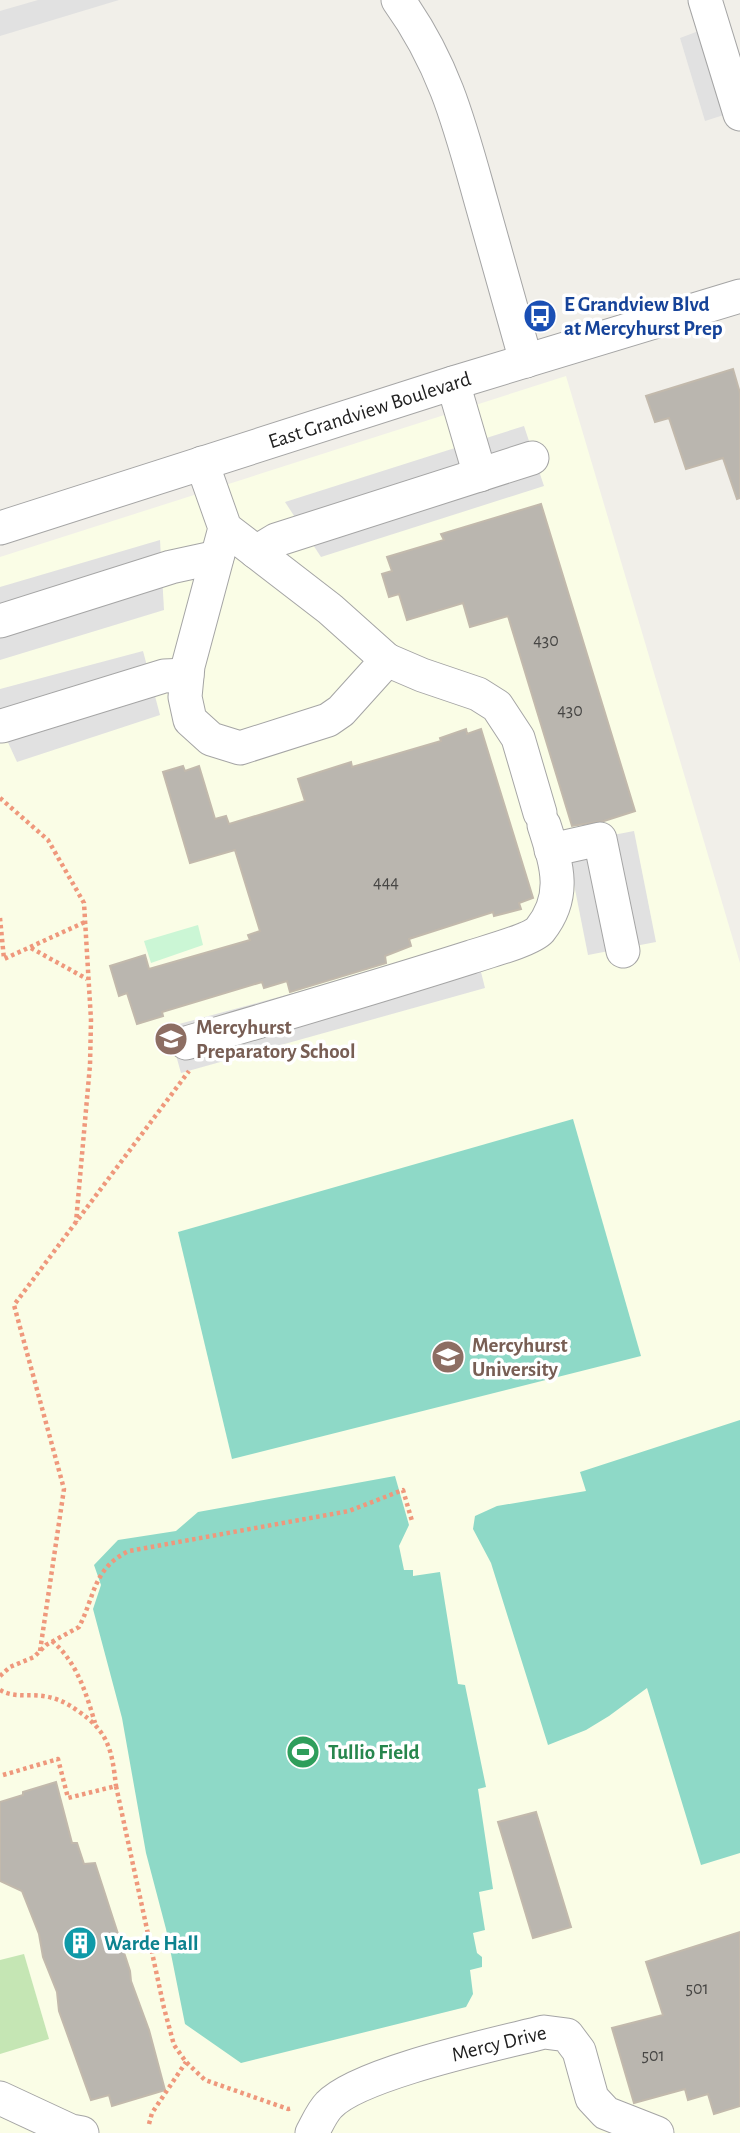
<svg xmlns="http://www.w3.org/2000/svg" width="740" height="2133" font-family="'Alegreya Sans',sans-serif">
<rect width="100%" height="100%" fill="#f1efe9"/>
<path fill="#fafde6" d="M 566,376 L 740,963 L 740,2133 L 0,2133 L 0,557 Z"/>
<path fill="#c5e6b4" d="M 24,1954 L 49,2039 L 0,2054 L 0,1960 Z"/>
<path fill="#cbf6d5" d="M 198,925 L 203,945 L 151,963 L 144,941 Z"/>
<g fill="#8ed9c7">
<path d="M 573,1119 L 641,1356 L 232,1459 L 178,1232 Z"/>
<path d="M 740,1420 L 740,1853 L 701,1865 L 647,1688 L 609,1716 L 586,1730 L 548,1745 L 491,1563 L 473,1529 L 475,1516 L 497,1506 L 586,1491 L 580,1472 Z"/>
<path d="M 395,1476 L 409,1525 L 399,1546 L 404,1570 L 413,1570 L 413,1576 L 440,1572 L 458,1684 L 465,1685 L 486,1787 L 478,1789 L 493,1889 L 479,1892 L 485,1930 L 473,1933 L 477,1953 L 482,1957 L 482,1967 L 470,1970 L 473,1994 L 466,2007 L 241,2063 L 185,2024 L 166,1929 L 146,1853 L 122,1718 L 93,1609 L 101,1585 L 94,1565 L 118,1540 L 176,1531 L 198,1512 Z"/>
</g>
<g fill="#e1e1e1">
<path d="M 38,0 L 119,0 L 0,36 L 0,11 Z"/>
<path d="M 704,29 L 730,113 L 705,121 L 680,38 Z"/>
<path d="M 524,426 L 544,486 L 321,557 L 285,502 Z"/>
<path d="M 160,540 L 164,610 L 0,660 L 0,587 Z"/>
<path d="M 143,651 L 160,715 L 17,762 L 0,725 L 0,689 Z"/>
<path d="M 634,831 L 656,942 L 588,955 L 566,844 Z"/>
<path d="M 474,944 L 485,988 L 181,1073 L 168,1027 Z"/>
</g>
<g fill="#bab6af" stroke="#c2b9ac" stroke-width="2">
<path d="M 733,369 L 740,393 L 740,498 L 737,499 L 723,458 L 686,469 L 669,418 L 655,422 L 646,396 Z"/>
<path d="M 541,504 L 635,811 L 604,821 L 572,826 L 508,616 L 470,627 L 463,603 L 407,620 L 399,594 L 389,597 L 382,574 L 392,571 L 387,557 L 444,540 L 441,534 Z"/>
<path d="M 466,729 L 467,734 L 481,729 L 533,898 L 519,903 L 521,909 L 494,916 L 493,912 L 409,939 L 411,946 L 385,956 L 386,963 L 290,992 L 287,981 L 264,988 L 262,982 L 162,1012 L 163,1016 L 137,1024 L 127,993 L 119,996 L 110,966 L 145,955 L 149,969 L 250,940 L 248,935 L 260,931 L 235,850 L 190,863 L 163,772 L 183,766 L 185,771 L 199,766 L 215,819 L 226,816 L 229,824 L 305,801 L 298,779 L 351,762 L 352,767 L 441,741 L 440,738 Z"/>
<path d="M 56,1782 L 72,1843 L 77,1843 L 84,1864 L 95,1863 L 130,1971 L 131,1981 L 149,2030 L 165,2090 L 112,2106 L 109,2095 L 91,2100 L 59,2011 L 57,1992 L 43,1957 L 39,1934 L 22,1891 L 0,1881 L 0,1802 L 23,1795 L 23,1792 Z"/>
<path d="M 536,1812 L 571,1927 L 533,1938 L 498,1822 Z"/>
<path d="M 740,1932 L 740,2106 L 714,2114 L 708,2094 L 688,2100 L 685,2089 L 634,2103 L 612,2028 L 663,2015 L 646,1962 Z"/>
</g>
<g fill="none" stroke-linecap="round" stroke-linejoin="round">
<defs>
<g id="minor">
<path d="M 398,0 C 445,65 460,126 481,201 C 496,255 511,308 526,361"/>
<path d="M 705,0 L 740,114"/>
<path d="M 453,383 L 480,475"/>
<path d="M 202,463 L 225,528 L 188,666 L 185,697 L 190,720 L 211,739 L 240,748 L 328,720 L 341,711 L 387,660 L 330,609 L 225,528"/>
<path id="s1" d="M 0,528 L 453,383 L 740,296"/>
<path d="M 256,552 L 276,540 L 532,458"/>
<path d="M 0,621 L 171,567 L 217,557"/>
<path d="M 387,660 L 422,675 L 478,694 L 497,706 L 518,738 L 540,813"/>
<path d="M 2,726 L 164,676 L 187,675"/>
<path d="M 551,850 L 600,839 L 623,951"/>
<path d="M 186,1043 C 281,1015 377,987 471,957 C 486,952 531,940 540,930 C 568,895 556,863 544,825"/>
<path d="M 0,2098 L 71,2131 L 82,2133"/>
<path id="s2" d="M 312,2133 C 317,2124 322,2112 329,2105 C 359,2073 497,2044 544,2032 L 567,2035 L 579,2051 L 592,2098 L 606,2113 L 657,2133"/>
</g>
</defs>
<use href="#minor" stroke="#a5a5a5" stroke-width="35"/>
<g stroke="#ef987c" stroke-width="4.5" stroke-dasharray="3.5 3.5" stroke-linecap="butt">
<path d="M 0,798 L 48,840 L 84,903 L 91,1020 L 90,1065 L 76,1222"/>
<path d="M 0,918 L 4,959 L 85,922"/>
<path d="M 31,948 L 87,979"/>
<path d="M 52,1641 C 77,1662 86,1693 95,1723"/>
<path d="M 40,1651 L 64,1489 L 14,1305 L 189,1071"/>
<path d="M 0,1676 L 10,1667 L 34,1657 L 46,1645 L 79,1627 C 95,1596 93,1568 129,1551 L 349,1511 L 403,1490 L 412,1521"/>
<path d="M 0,1690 C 13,1698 29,1694 43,1696 C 57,1698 67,1703 78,1711 C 109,1732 112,1751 116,1786"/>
<path d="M 3,1775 L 58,1759 L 68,1798 L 116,1786 L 164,2008 L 174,2045 L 186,2062 L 205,2080 L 288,2109 L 293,2108"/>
<path d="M 149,2124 L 152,2113 L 186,2062"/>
</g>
<use href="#minor" stroke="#fff" stroke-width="33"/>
</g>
<defs>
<symbol id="bus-disc" viewBox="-11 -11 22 22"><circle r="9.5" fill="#1a4fb4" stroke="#fff"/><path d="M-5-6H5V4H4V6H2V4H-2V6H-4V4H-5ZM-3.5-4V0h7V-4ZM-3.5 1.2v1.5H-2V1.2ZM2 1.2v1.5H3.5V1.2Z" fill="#fff"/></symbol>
<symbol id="school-disc" viewBox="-11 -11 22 22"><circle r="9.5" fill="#8d6e63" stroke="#fff"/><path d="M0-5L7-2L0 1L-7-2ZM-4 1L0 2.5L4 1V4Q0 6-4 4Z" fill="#fff"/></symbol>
<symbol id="university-disc" viewBox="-11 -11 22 22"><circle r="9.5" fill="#8d6e63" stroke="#fff"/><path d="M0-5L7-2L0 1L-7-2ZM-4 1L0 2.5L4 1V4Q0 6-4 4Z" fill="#fff"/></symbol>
<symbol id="stadium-disc" viewBox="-11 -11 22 22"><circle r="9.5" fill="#2e9e5b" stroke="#fff"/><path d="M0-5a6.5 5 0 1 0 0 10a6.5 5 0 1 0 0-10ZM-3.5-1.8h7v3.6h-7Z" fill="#fff"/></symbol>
<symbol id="building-disc" viewBox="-11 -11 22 22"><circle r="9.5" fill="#0f9aa8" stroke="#fff"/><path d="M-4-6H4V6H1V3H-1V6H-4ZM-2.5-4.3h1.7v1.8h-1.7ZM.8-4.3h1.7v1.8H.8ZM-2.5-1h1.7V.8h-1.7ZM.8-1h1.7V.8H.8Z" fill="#fff"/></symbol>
</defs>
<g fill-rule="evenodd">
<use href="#bus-disc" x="521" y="297" width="38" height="38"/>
<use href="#school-disc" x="152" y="1020" width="38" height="38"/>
<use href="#university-disc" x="429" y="1338" width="38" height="38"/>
<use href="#stadium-disc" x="284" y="1733" width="38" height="38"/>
<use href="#building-disc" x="61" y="1924" width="38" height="38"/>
</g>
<g text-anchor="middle" stroke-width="7" stroke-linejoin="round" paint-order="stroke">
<g font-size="18" fill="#474644">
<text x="546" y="646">430</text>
<text x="570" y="716">430</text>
<text x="386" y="888">444</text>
<text x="697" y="1994">501</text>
<text x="653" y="2061">501</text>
</g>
<g font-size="21" font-weight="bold" fill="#164399" stroke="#fff" text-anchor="start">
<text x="564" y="311">E Grandview Blvd<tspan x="564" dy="24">at Mercyhurst Prep</tspan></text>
</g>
<g font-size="21" fill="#212121" stroke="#fff">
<text dy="7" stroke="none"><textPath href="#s1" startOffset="388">East Grandview Boulevard</textPath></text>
<text dy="7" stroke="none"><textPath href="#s2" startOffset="215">Mercy Drive</textPath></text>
</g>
<g font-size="21" font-weight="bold" fill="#785e54" stroke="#fff" text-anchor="start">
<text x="196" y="1034">Mercyhurst<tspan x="196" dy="24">Preparatory School</tspan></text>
<text x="472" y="1352">Mercyhurst<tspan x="472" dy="24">University</tspan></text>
</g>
<g font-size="21" font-weight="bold" fill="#27864d" stroke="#fff" text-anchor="start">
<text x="328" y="1759">Tullio Field</text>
</g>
<g font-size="21" font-weight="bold" fill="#0d838f" stroke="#fff" text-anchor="start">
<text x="104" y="1950">Warde Hall</text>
</g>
</g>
</svg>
